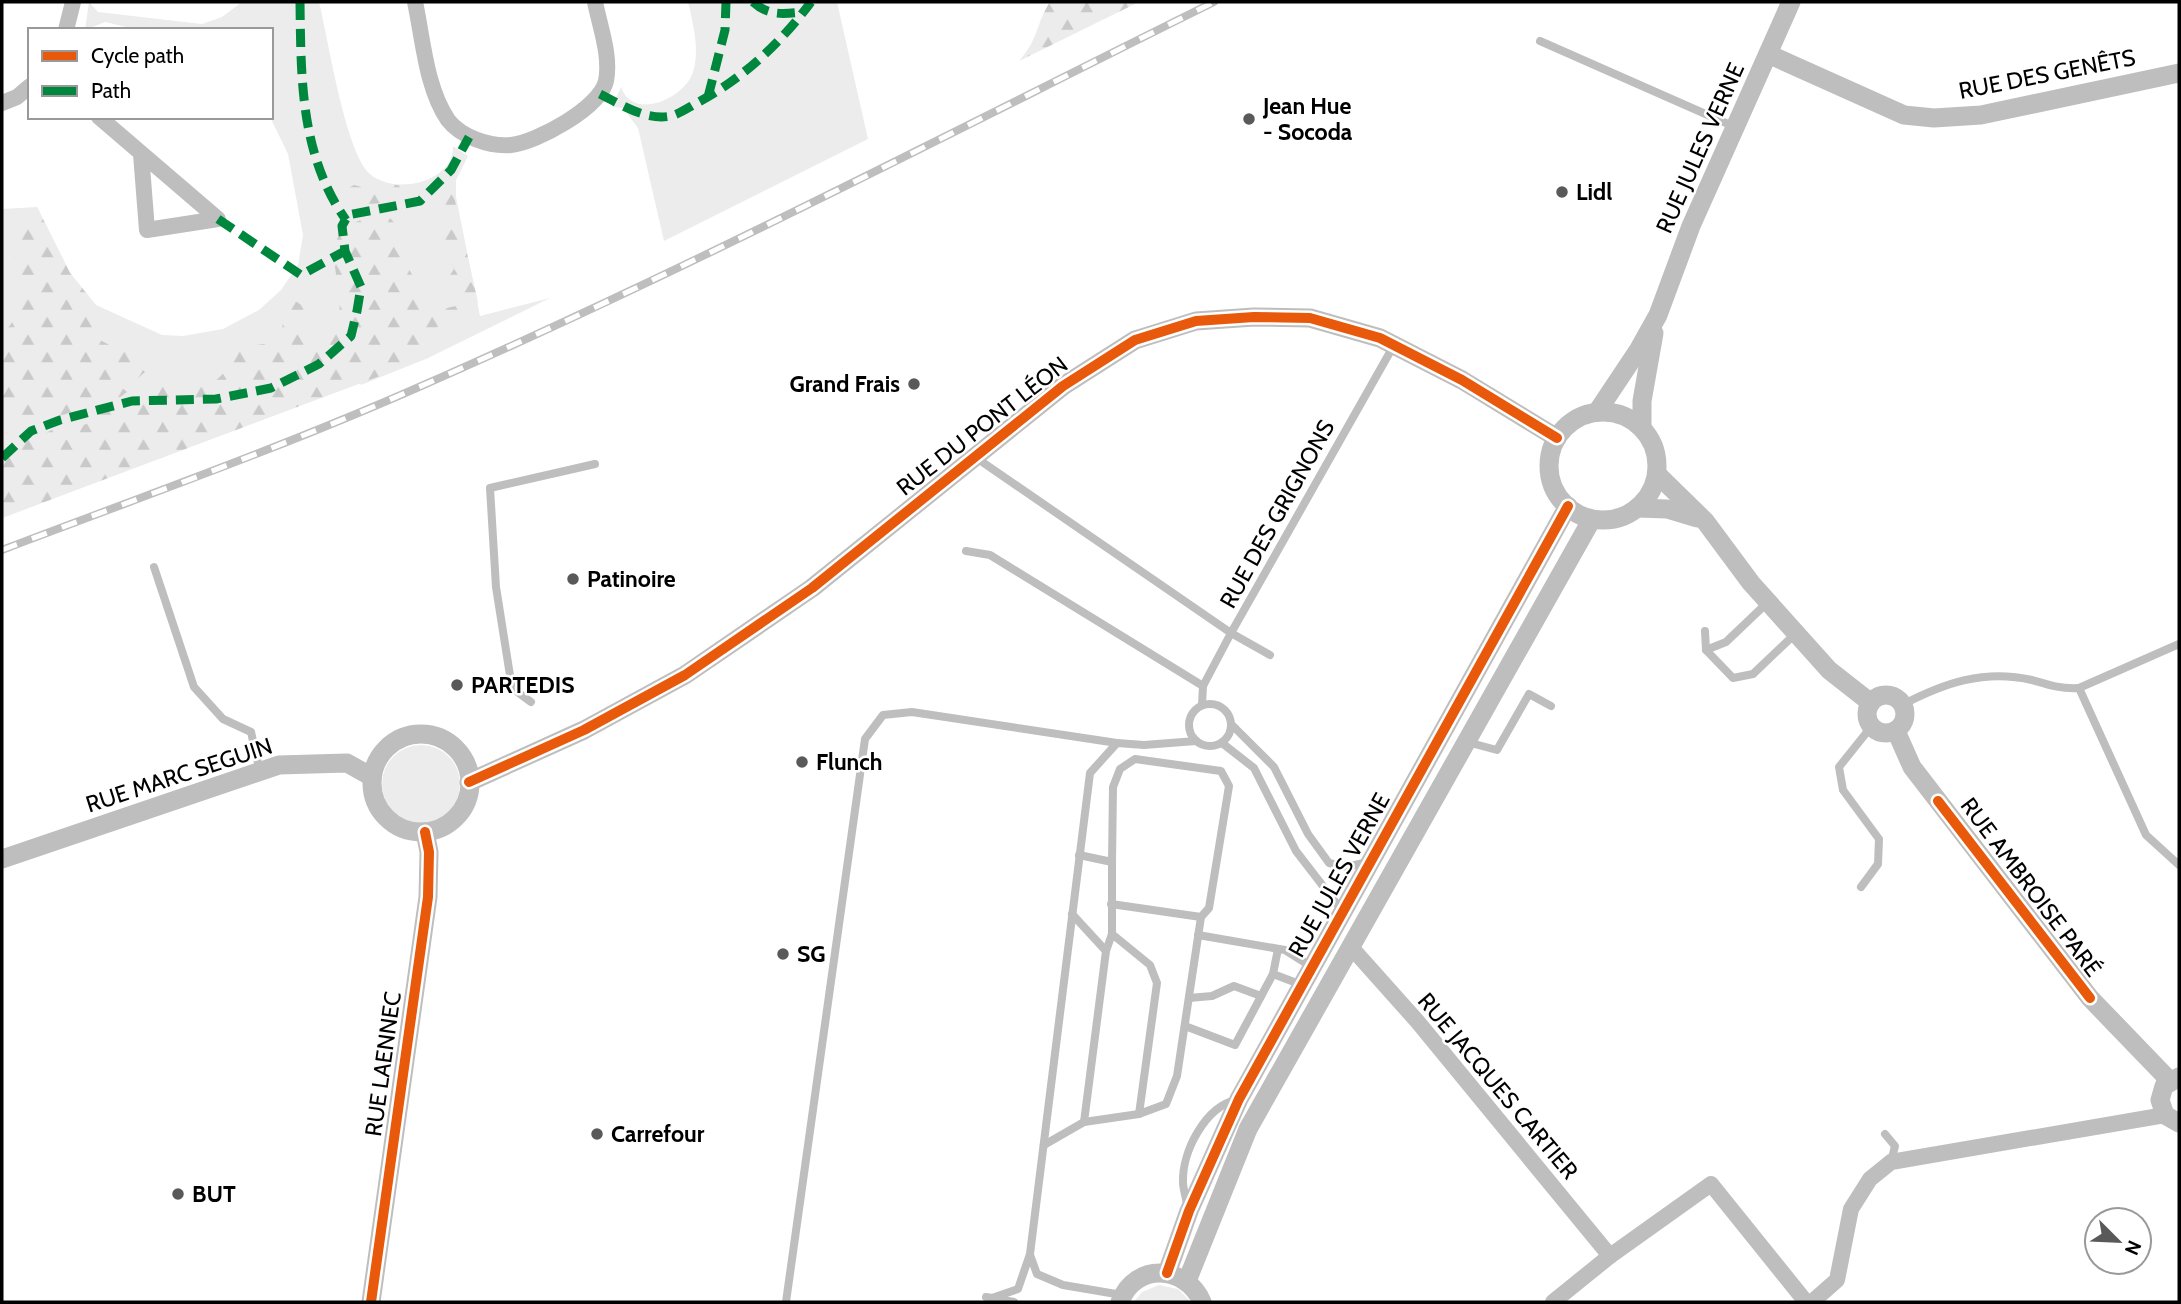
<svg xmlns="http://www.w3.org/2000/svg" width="2181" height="1304" font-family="Cabin,sans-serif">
<defs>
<pattern id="forest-firs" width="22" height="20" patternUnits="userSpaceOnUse" patternTransform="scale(1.75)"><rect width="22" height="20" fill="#ececec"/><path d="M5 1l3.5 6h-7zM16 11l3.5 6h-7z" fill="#c9c9c9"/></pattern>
</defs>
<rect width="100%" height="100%" fill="#fff"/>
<g fill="#ececec">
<path d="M 89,2 L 98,12 L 202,24 L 222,17 L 242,2 L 319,2 C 328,39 345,148 368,172 C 390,196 454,184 453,146 L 468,156 L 456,180 L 456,197 L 480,316 L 550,298 L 428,358 L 361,385 L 359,381 L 2,518 L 2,209 L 37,207 L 70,273 L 96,305 L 162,335 L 183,336 L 223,329 L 259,310 L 281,290 L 298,265 L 303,235 L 288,154 L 270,117 L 271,30 L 139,30 L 105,22 L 85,30 Z"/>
<path d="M 688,2 L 837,2 L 868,139 L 664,241 L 638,128 L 623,108 L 612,107 L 621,87 C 633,122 685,98 693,72 C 700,50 693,23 688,2 Z"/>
<circle cx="421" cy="784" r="39"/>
<path d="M 1159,1285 L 1178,1289 L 1191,1302 L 1134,1302 L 1142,1292 Z"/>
</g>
<g fill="url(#forest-firs)">
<path d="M 1050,2 L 1139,2 L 1019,61 C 1040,37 1035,25 1050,2 Z"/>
<path d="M 447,182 L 451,183 L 478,302 L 469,319 L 440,325 L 428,335 L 435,344 L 428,358 L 2,518 L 2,466 L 6,459 L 2,455 L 2,435 L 7,432 C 25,446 41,435 58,427 C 70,431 79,428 90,422 L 95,408 L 102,404 L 124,416 L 136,396 L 144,397 L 163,381 L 172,389 L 184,382 L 195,385 L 205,379 L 214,382 L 225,372 L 222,359 L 228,350 L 251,351 L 251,346 L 280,341 L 285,311 L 295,301 L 305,307 L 302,319 L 306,330 L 322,329 L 337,321 C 349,290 315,243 352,224 C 364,217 377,215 390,218 L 397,226 L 403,258 L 416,282 L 414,288 L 424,313 C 438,314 448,305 461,306 L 455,293 L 457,284 L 450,275 L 454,269 L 443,241 L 440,189 L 442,184 Z"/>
<path d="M 354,185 L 389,194 L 395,185 L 412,186 L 418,190 C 406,203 367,207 349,201 L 343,191 Z"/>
<path d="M 37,207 L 70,273 L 96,305 L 92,316 L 102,326 L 100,340 L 119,350 L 122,348 L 145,372 L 137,379 L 124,373 L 118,377 L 120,386 L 127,392 L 116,400 L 100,397 C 85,408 54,420 36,421 C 23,422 14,418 2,422 L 2,333 C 29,314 16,273 13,245 Z"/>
</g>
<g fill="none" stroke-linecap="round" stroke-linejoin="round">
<g stroke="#bebebe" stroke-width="8">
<path d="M 1540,41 L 1735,127"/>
<path d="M 975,457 L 1231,633 L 1270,655"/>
<path d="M 966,551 L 990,555 L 1203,686"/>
<path d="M 154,567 L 194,687 L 223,719 L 251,732 L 260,772"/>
<path d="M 1705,631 L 1706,650 L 1733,678 L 1753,674 L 1796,633"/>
<path d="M 1706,650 L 1726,642 L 1768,602"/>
<path d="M 2079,688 L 2179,644"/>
<path d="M 531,702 L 512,688 L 496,587 L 490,488 L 595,464"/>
<circle cx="1210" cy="725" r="21"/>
<path d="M 1202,705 L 1203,686 L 1231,633 L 1394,345"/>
<path d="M 1902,705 C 1944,683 1984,669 2032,680 C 2049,685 2060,689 2079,688 L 2146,835 L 2179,865"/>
<path d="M 1232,725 L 1274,767 L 1308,834 L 1329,863 L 1346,867 L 1368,862"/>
<path d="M 1467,742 L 1497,750 L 1529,694 L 1551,706"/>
<path d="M 1222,743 L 1254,768 L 1296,851 L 1343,912"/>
<path d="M 1079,855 L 1112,862 L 1112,934 L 1106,951"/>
<path d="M 1112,862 L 1113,787 L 1120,769 L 1135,759 L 1221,771 L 1229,786 L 1209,908 L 1201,917"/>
<path d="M 1861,887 L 1878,864 L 1879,839 L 1843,790 L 1839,767 L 1871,727"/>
<path d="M 1072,914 L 1106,951 L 1084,1122"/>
<path d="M 1112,934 L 1150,965 L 1157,983 L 1139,1114"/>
<path d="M 1198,935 L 1285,950 L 1312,967"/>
<path d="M 1273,974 L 1302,985"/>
<path d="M 1189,998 L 1212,996 L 1234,986 L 1261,996"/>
<path d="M 1185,1026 L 1235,1045 L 1273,974 L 1278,949"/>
<path d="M 1885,1134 L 1895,1146 L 1891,1162"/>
<path d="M 1044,1145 L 1084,1122 L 1139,1114 L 1166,1104 L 1177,1076 L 1201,917 L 1111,904"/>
<path d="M 1187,1204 C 1186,1197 1183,1189 1183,1182 C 1182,1152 1205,1107 1236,1100"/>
<path d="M 1030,1255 L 1037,1274 L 1063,1285 L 1122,1295"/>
<path d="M 986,1297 L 992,1298 L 1018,1289 L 1030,1254 L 1090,773 L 1117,743 L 1144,745 L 1196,741"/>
<path d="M 992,1298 L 1014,1302"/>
<path d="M 786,1302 L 865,739 L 883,715 L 912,712 L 1117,743"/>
</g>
<g stroke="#bebebe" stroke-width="16">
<path d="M 415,2 C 423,39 426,88 448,120 C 461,137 490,147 511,145 C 537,142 600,108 606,81 C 611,56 600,27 595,2"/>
<path d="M 66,30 L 73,2"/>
<path d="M 2,103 L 17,97 L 30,86"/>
<path d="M 99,117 L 218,219 L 147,230 L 141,154"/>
<path d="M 1350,946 L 1417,1021 L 1610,1256"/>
<path d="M 1553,1302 L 1610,1256 L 1711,1184 L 1806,1302"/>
<path d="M 1812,1302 L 1837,1280 L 1851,1209 L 1870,1179 L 1891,1162 L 2165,1115"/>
</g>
<g stroke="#bebebe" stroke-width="19">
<path d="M 1768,54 L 1904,115 L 1934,118 L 1981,115 L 2179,73"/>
<path d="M 1597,412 L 1639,349 L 1658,315 L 1691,226 L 1791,2"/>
<circle cx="1603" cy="466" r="54"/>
<path d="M 1642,428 L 1642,401 L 1654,333"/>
<path d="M 1657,474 L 1705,521 L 1751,583 L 1829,670 L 1871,703"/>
<path d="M 1637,508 L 1667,509 L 1697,518"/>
<circle cx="1886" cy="714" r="19"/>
<path d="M 1896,731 L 1912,767 L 2090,998 L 2170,1081"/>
<circle cx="421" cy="783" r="49"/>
<path d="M 469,782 L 584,730 L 685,675 L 812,588 L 1063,386 L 1135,340 L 1196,321 L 1254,317 L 1310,318 L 1380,338 L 1462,380 L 1557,438"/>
<path d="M 2,859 L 279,765 L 347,763 L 372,777"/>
<path d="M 2179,1077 L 2164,1086 L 2160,1100 L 2165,1115 L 2179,1123"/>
<path d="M 1167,1273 L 1189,1211 L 1239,1099 L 1568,506"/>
<path d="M 1187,1281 L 1248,1129 L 1592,519"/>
<path d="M 371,1302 L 428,897 L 429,852 L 425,832"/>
<path d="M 1120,1302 C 1135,1262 1186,1265 1202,1302"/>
</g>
<defs>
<path id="rail" d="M 2,550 C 141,497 283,447 419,387 C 689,269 950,133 1214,2"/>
</defs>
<use href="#rail" stroke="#bebebe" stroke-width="8"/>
<use href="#rail" stroke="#fff" stroke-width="5" stroke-dasharray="16" stroke-linecap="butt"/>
<g stroke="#00873e" stroke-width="9" stroke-dasharray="18 9" stroke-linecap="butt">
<path d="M 300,2 C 301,77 300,155 346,220"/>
<path d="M 753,2 C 768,16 783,14 803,12"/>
<path d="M 600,94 C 622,105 646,121 671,116 C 679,114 688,108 695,104 C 741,80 780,44 811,2"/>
<path d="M 708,97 L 725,30 L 726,2"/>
<path d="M 218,219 L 301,275 L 345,251"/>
<path d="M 2,458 L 31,431 L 60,420 L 132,401 L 216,399 L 271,388 L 319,364 L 351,336 L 357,311 L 361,287 L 345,251 L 342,226 L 348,215 L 420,201 L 451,170 L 469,137"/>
</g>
<defs>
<g id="cycleway">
<path d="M 469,782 L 584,730 L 685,675 L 812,588 L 1063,386 L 1135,340 L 1196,321 L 1254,317 L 1310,318 L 1380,338 L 1462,380 L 1557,438"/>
<path d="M 1938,801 L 2090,998"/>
<path d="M 1167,1273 L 1189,1211 L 1239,1099 L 1568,506"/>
<path d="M 371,1302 L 428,897 L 429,852 L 425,832"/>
</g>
</defs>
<use href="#cycleway" stroke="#fff" stroke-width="15"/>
<use href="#cycleway" stroke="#e8590c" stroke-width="10"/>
</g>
<g fill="#595959" stroke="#fff" stroke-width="2.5">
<circle cx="1249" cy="119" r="7"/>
<circle cx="1562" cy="192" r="7"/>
<circle cx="914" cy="384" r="7"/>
<circle cx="573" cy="579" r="7"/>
<circle cx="457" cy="685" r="7"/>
<circle cx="802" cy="762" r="7"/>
<circle cx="783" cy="954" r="7"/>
<circle cx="597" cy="1134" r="7"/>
<circle cx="178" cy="1194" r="7"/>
</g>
<g text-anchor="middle" stroke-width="5" stroke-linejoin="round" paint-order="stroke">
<g font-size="23" fill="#000" stroke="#fff">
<text transform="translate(2047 74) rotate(-11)" y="8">RUE DES GENÊTS</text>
<text transform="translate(1700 148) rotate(-66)" y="8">RUE JULES VERNE</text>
<text transform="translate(982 426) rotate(-38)" y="8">RUE DU PONT LÉON</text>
<text transform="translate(1277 514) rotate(-61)" y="8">RUE DES GRIGNONS</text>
<text transform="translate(179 775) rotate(-18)" y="8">RUE MARC SEGUIN</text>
<text transform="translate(1339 875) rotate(-61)" y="8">RUE JULES VERNE</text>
<text transform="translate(2031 887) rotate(53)" y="8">RUE AMBROISE PARÉ</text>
<text transform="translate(383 1064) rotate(-82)" y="8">RUE LAENNEC</text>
<text transform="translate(1498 1086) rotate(50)" y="8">RUE JACQUES CARTIER</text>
</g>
<g font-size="23" font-weight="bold" fill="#000" stroke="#fff" text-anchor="start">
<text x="1263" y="114">Jean Hue<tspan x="1263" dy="26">- Socoda</tspan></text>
<text x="1576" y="200">Lidl</text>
<text x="900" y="392" text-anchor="end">Grand Frais</text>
<text x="587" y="587">Patinoire</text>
<text x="471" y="693">PARTEDIS</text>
<text x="816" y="770">Flunch</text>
<text x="797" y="962">SG</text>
<text x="611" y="1142">Carrefour</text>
<text x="192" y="1202">BUT</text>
</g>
</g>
<rect width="2181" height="1304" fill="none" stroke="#000000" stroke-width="7"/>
<rect x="28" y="28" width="245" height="91" fill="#ffffff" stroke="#999999" stroke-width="2"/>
<rect x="42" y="51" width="35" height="10" fill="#e8590c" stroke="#999999" stroke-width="2"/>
<text x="91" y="63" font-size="21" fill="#000000">Cycle path</text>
<rect x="42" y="86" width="35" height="10" fill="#00873e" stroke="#999999" stroke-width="2"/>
<text x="91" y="98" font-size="21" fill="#000000">Path</text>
<g transform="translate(2118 1241) rotate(114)"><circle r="33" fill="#ffffff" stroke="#999999" stroke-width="2"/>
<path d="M0-5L12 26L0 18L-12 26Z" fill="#595959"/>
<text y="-10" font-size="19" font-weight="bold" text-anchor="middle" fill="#000000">N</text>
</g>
</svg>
